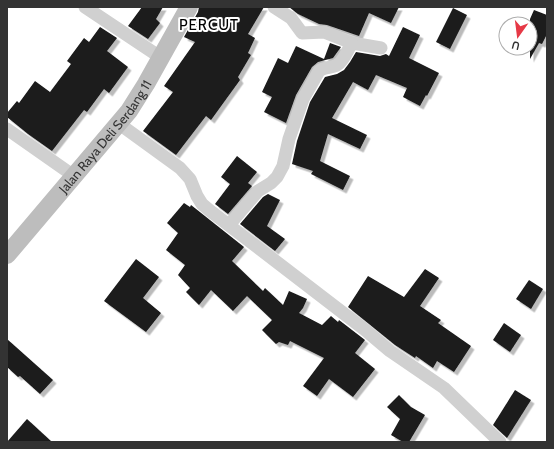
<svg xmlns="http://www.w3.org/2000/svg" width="554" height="449" font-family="Cabin,sans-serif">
<defs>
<filter id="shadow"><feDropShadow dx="3.5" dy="3.5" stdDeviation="0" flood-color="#0004"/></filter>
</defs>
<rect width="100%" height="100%" fill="#fff"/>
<g fill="#1a1a1a" filter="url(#shadow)">
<path d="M 142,7 L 163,7 L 156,19 L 160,23 L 148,39 L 128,26 Z"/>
<path d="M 199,7 L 264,7 L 248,34 L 255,38 L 248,53 L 251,55 L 238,77 L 240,80 L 211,120 L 206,116 L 176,155 L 143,131 L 173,92 L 164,86 L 195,42 L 184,37 L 198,12 Z"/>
<path d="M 289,7 L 399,7 L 391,23 L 369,13 L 359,36 L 327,25 L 319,24 L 298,14 Z"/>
<path d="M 453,8 L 467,15 L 450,49 L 436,42 Z"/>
<path d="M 534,10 L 547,15 L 547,34 L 542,44 L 539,43 L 530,59 L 530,19 Z"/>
<path d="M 100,27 L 117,38 L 107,51 L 128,67 L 109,93 L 104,89 L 87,112 L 84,110 L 52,151 L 28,134 L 7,117 L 7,113 L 17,101 L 19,103 L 35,81 L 50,92 L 71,64 L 67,61 L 84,38 L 89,42 Z"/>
<path d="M 403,27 L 420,35 L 409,58 L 439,73 L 427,96 L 426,95 L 420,106 L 403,97 L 407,88 L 376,75 L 368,90 L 353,82 L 332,118 L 367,135 L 360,149 L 328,134 L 320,161 L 350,176 L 343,190 L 311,174 L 313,171 L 292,164 L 297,141 L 310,102 L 325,77 L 337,74 L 344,70 L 350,62 L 356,52 L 380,56 L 386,54 L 389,56 Z"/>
<path d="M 330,43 L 341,47 L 333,58 L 318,62 L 312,67 L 296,95 L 286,123 L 264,112 L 272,97 L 262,92 L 278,58 L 288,63 L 296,46 L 324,59 Z"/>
<path d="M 237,156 L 257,172 L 248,183 L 252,186 L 228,214 L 215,204 L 230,184 L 221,177 Z"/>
<path d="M 268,194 L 280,200 L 267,226 L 285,239 L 275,251 L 240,224 L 263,197 Z"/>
<path d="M 184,203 L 190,207 L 191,205 L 244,247 L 232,261 L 263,291 L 265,288 L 283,305 L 289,291 L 307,299 L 303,308 L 299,313 L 322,325 L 331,316 L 338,322 L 339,320 L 365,340 L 355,353 L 375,369 L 353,397 L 329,379 L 317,396 L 303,386 L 324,358 L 290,341 L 288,345 L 279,342 L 276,344 L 262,330 L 272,320 L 247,296 L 233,311 L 211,290 L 199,305 L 186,292 L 190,288 L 178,275 L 185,265 L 166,250 L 178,233 L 167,223 Z"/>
<path d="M 136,259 L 159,277 L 143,298 L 161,313 L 146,332 L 104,301 Z"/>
<path d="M 425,269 L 439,278 L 420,306 L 441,320 L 438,323 L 471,346 L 454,372 L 437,361 L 433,368 L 416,356 L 415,358 L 395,345 L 348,307 L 368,276 L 404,297 Z"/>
<path d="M 529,280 L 543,289 L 531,309 L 516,299 Z"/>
<path d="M 504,323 L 521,335 L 510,352 L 493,340 Z"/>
<path d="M 7,339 L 53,380 L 40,394 L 20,376 L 18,377 L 7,367 Z"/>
<path d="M 515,390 L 531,400 L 507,438 L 493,425 Z"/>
<path d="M 399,395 L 411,407 L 425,415 L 409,442 L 403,442 L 391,435 L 400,419 L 387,407 Z"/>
<path d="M 27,419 L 52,442 L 7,442 Z"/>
</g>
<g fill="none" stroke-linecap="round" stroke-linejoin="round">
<g stroke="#d0d0d0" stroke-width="13">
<path d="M 85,7 L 160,57"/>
<path d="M 274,7 L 291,18 L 302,33 L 324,32 L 352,43 L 381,48"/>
<path d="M 118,123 L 180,168 L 190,179 L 197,196 L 202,204 L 209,210 L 364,329 L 390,351 L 444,388 L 500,442"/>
<path d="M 7,129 L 74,176"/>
<path d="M 229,225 L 258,191 L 271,183 L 277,177 L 283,166 L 289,139 L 303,99 L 319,71 C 324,67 332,68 337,65 C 344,61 348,49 352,43"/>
</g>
<path stroke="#bdbdbd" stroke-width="18" id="s1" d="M 7,255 L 129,111 L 146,84 L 189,7"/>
</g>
<g text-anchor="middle" stroke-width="4" stroke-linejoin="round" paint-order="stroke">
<g font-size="13" fill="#333" stroke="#fff">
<text dy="5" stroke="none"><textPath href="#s1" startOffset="154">Jalan Raya Deli Serdang 11</textPath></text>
</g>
<g font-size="15" letter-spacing="1" fill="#000" stroke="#fff">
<text x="209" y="30">PERCUT</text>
</g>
</g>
<rect width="554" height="449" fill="none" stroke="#333333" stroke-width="16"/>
<g transform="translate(518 36) rotate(194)"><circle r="19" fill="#ffffff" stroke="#adadad"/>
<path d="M0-3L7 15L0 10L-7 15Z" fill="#e63946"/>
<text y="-6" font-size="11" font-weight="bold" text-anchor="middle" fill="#333333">U</text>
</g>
</svg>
